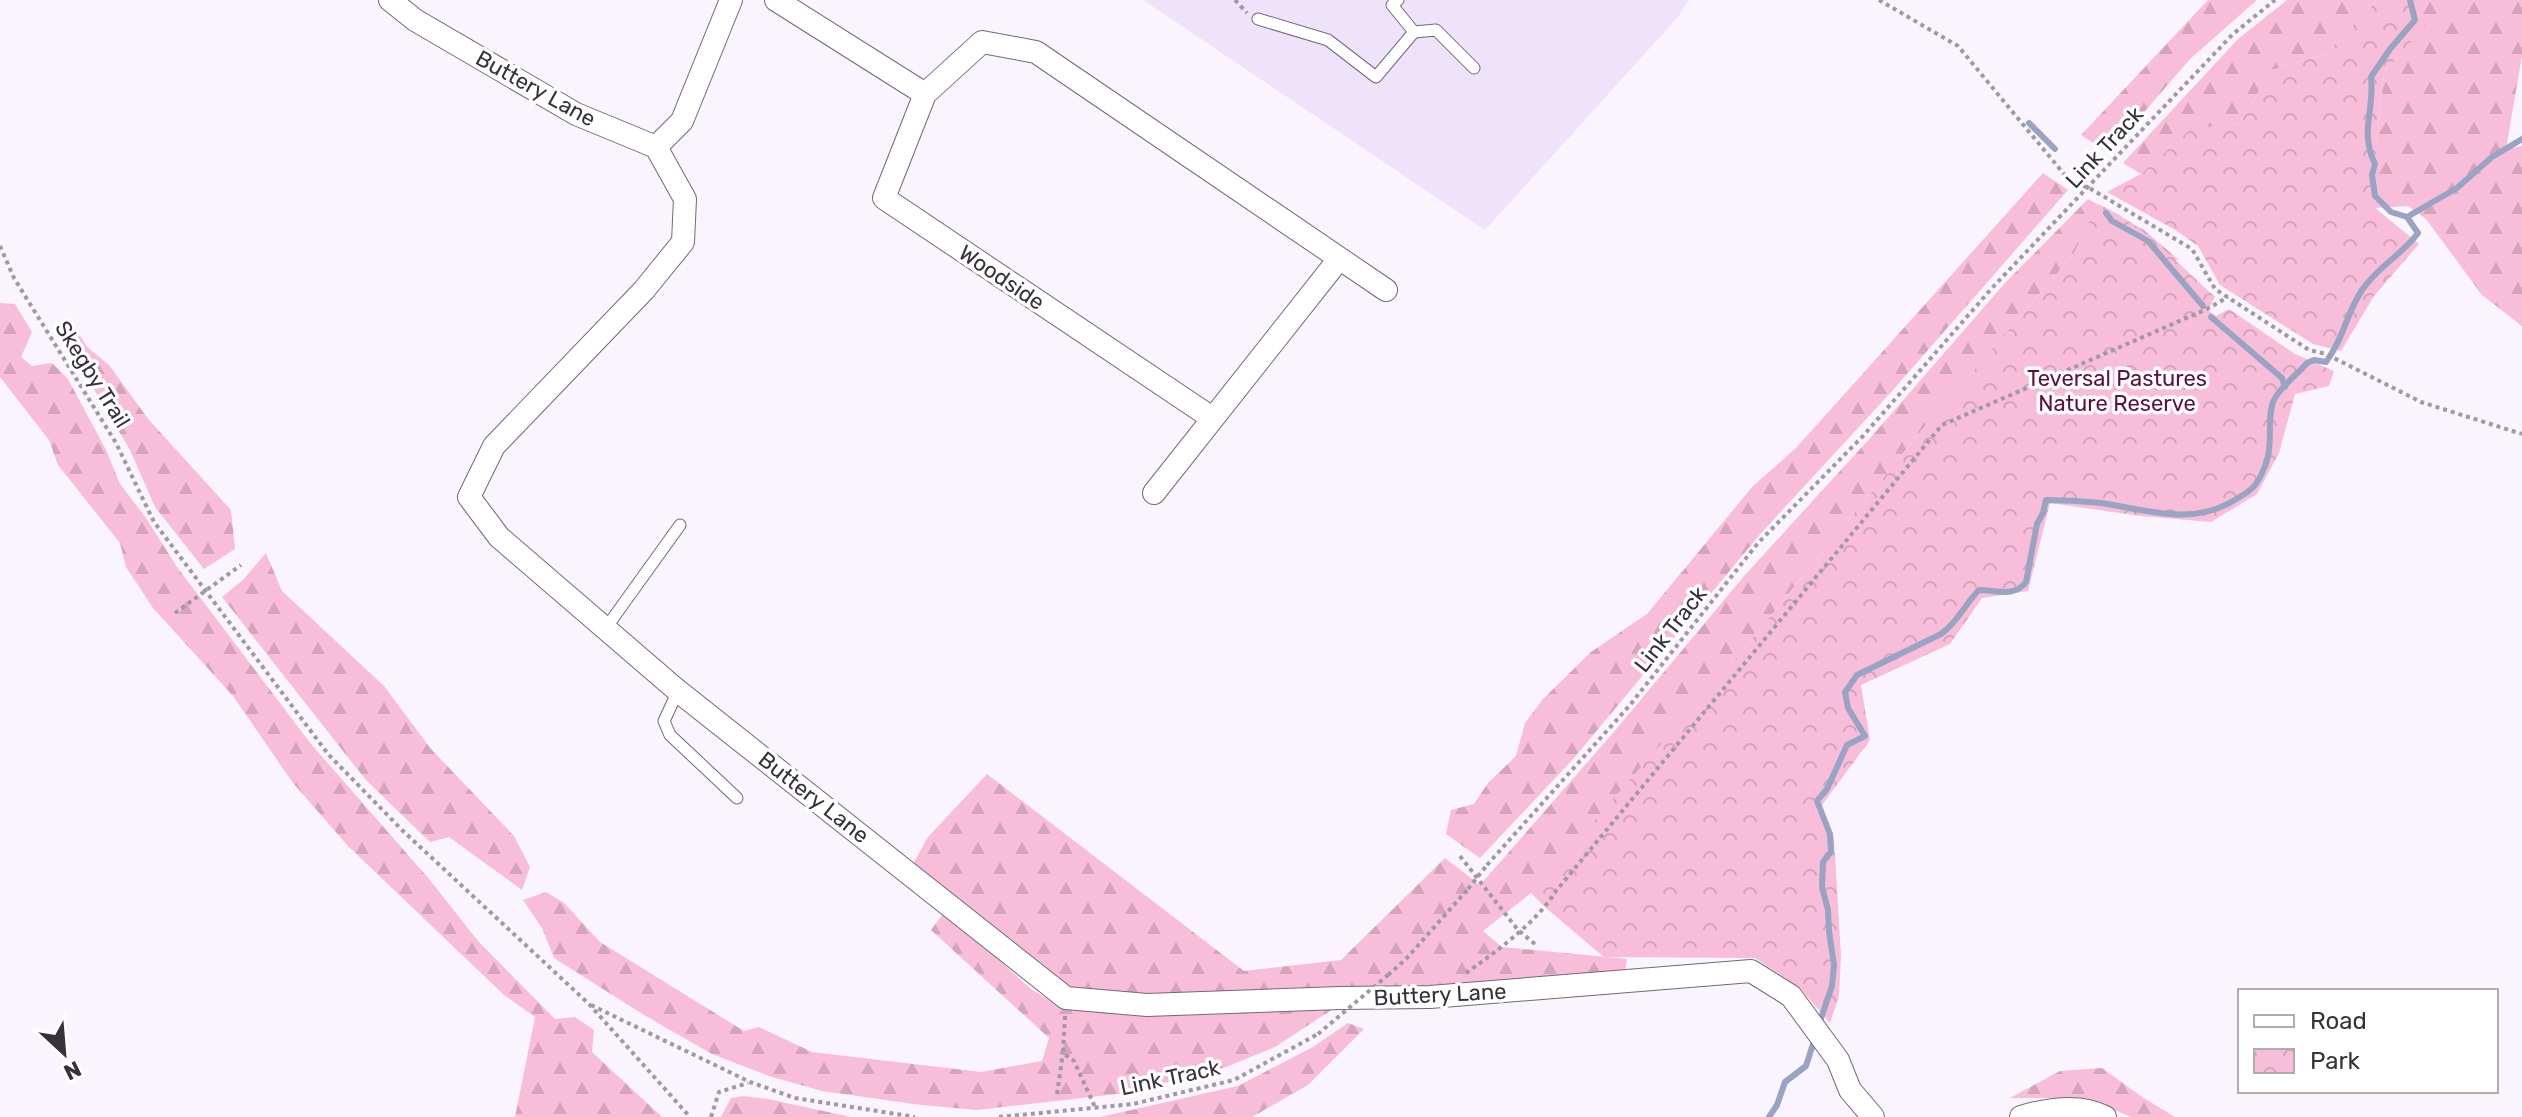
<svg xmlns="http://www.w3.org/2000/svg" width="2522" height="1117" font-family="Rubik,sans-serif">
<defs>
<pattern id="forest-firs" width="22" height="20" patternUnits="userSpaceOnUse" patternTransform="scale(2)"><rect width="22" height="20" fill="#f8bed9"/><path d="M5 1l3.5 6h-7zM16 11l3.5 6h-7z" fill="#d5a4bb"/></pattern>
<pattern id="park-crowns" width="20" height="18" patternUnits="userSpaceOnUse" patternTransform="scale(2)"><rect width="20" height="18" fill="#f8bed9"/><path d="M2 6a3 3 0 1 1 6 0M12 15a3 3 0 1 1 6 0" fill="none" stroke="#d5a4bb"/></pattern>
</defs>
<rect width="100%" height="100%" fill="#f9f4fe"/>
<path fill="#efe3fc" d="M 1143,0 L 1689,0 L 1678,17 L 1485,230 Z"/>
<g fill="url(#forest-firs)">
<path d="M 2208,0 L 2257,0 L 2190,59 L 2109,153 L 2081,135 Z"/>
<path d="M 2287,0 L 2377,0 L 2326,54 L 2272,70 L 2239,124 L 2192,129 L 2141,174 L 2123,163 L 2238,39 Z"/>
<path d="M 2408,0 L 2522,0 L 2522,56 L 2506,149 L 2522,146 L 2522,326 L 2482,295 L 2426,219 L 2408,206 L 2374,208 L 2376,148 L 2384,73 L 2425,25 Z"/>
<path d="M 2043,173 L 2068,190 L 1893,390 L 1762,532 L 1574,758 L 1480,858 L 1446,834 L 1451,810 L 1474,804 L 1488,783 L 1516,756 L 1525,723 L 1543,699 L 1591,652 L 1647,614 L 1753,486 L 1796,448 Z"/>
<path d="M 2088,199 L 2144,230 L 2179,260 L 2073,255 L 1921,431 L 1743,650 L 1585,833 L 1531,893 L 1483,931 L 1502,947 L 1627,959 L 1625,971 L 1418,991 L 1365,986 L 1330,990 L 1146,1000 L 1067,991 L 913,864 L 928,837 L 987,774 L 1244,971 L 1341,960 L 1445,858 L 1480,885 L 1613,733 L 1745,575 L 1872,436 L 2005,283 Z"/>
<path d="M 0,303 L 15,304 L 32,332 L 21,357 L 32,366 L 52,363 L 68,379 L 106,450 L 120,484 L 146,518 L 177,567 L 311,744 L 429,879 L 478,941 L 555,1019 L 575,1017 L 594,1030 L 592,1052 L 662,1117 L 515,1117 L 535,1017 L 504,995 L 348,846 L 293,783 L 233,696 L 153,608 L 126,567 L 120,543 L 58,465 L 49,440 L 0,377 Z"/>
<path d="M 73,324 L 87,347 L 109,365 L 149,420 L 231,510 L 235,549 L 204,569 L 155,507 L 130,450 L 66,342 L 65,326 Z"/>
<path d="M 266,553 L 282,591 L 384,686 L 431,749 L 514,836 L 530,867 L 522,890 L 449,837 L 430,842 L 366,780 L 343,751 L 222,597 L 243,580 Z"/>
<path d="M 546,892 L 564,903 L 600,942 L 744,1031 L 759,1027 L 812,1052 L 981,1072 L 1042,1061 L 1049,1038 L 931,930 L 945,911 L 1031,989 L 1049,1000 L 1075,1009 L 1336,1007 L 1275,1047 L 1226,1067 L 1126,1093 L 977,1110 L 921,1105 L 822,1091 L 769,1076 L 712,1054 L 644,1015 L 554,958 L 542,928 L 523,900 Z"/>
<path d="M 1348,1023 L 1364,1029 L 1308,1085 L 1252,1117 L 1100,1117 L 1238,1086 L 1313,1047 Z"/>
<path d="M 2102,1068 L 2142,1097 L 2175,1117 L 2131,1117 L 2086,1098 L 2010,1098 L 2060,1071 Z"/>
<path d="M 743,1096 L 768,1099 L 851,1117 L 721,1117 L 731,1098 Z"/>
</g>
<g fill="url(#park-crowns)">
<path d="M 2377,0 L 2408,0 L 2426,25 L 2384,73 L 2376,148 L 2374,207 L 2419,244 L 2374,296 L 2341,351 L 2313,344 L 2220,285 L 2198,246 L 2177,231 L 2107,192 L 2141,174 L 2192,128 L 2239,124 L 2272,70 L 2326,54 Z"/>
<path d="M 2098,204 C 2145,225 2177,263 2215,297 L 2208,310 L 2216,316 L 2229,309 L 2295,354 L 2334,371 L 2329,386 L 2295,394 L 2279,453 L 2257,494 L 2211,522 L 2141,516 L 2050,503 L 2028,591 L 1982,598 L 1950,644 L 1861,685 L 1870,740 L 1822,805 L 1834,839 L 1841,955 L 1839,996 L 1830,1023 L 1800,988 L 1755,958 L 1604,957 L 1546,908 L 1531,893 L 1743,650 L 1921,431 L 2073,255 Z"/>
</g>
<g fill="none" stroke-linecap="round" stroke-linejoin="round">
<g stroke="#98a4c2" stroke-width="6">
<path d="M 2029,123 L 2055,149"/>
<path d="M 2106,213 L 2112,221 L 2148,241 L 2203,306"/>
<path d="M 2407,217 L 2457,188 L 2492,157 L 2522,139"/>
<path d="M 2211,317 L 2282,378 L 2285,387"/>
<path d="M 1819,1024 L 1832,986 L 1834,965 L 1829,931 L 1828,910 L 1822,887 L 1823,862 L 1831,852 L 1830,834 L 1817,801 L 1827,789 L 1847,745 L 1865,736 L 1848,708 L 1845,692 L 1857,675 L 1941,634 C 1958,622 1965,604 1979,590 C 1996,590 2014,598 2026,582 L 2037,524 L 2043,513 L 2046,500 C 2064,500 2083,501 2101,503 C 2147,510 2191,526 2233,501 C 2252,490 2257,487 2265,466 C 2274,445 2266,416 2274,400 C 2280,387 2298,374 2307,363 L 2314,360 L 2326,362 C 2344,338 2346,314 2362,290 C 2379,265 2402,255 2418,233 L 2407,217 L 2391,212 L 2375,196 L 2372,175 L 2375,164 C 2359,131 2375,110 2371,77 L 2390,49 L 2415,20 L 2410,0"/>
<path d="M 1769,1117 L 1777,1105 L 1785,1082 L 1806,1066 L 1815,1038"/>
</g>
<defs>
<g id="service">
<path d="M 1398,0 L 1392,5 L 1414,32 L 1436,30 L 1474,68"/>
<path d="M 1258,19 L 1328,40 L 1376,77 L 1414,32"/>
<path d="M 606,628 L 680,525"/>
<path d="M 678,691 L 664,721 L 670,735 L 737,798"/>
</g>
<g id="minor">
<path d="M 390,0 L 415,20 L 576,114 L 656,147 L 685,199 L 683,242 L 644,290 L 494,446 L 469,497 L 499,537 L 678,691 L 1066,998 L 1147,1005 L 1340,998 L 1430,997 L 1751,971 L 1791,996 L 1838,1060 L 1850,1090 L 1873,1117"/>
<path d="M 776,0 L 925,94"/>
<path d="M 656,147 L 682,121 L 731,0"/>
<path d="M 1212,418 L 884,198 L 925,94 L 982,42 L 1036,52 L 1386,290"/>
<path d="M 1154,493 L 1339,259"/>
<path d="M 2021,1117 C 2047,1109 2080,1104 2105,1117"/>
</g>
</defs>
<use href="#service" stroke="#72687c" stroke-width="13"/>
<use href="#minor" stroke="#72687c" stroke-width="24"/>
<g stroke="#9e99a3" stroke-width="4" stroke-dasharray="4 4" stroke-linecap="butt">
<path d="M 1235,0 L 1247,13"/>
<path d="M 1879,0 L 1958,46 L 2069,180 L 2091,189 L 2192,249 L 2215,289 L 2309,350 L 2326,354 L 2421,402 L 2522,434"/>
<path d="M 0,246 L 14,278 L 116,443 L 154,522 L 328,754 L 403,831 L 589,1004 L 690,1117"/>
<path d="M 1460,856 L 1518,930 L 1535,944"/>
<path d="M 1487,865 L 1630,705 L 1758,543 L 1863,436 L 1992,288 L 2233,34 L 2275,0"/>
<path d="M 1466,973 C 1496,952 1538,921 1556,891 L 1942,425 L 2207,309 L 2228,297"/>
<path d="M 1388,975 L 1406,959 L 1468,889"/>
<path d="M 591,1005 L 750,1082 L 795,1098 L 915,1117"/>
<path d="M 1065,1016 L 1063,1053 L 1074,1061 L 1095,1107"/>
<path d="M 1057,1094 L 1063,1053"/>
<path d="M 711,1117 L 719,1092 L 748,1083"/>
<path d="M 999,1117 L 1133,1104 L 1234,1080 L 1318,1034"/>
</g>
<use href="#service" stroke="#fff" stroke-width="11"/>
<use href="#minor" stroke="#fff" stroke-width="22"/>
<g stroke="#9e99a3" stroke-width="4" stroke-dasharray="4 4" stroke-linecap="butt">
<path d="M 175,613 L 241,565"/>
<path d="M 1468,889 L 1487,865"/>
<path d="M 1318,1034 L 1388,975"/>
</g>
</g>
<g text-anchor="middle" stroke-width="7" stroke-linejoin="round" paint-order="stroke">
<g font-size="22" fill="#36313a" stroke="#fff">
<text transform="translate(536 88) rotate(29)" y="8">Buttery Lane</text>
<text transform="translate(2104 147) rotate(-47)" y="8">Link Track</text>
<text transform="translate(1002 277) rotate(34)" y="8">Woodside</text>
<text transform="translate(93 374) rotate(58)" y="8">Skegby Trail</text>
<text transform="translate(1670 629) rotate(-52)" y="8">Link Track</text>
<text transform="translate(814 797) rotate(38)" y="8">Buttery Lane</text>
<text transform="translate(1440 994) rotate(-3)" y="8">Buttery Lane</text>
<text transform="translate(1170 1077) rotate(-12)" y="8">Link Track</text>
</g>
<g font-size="22" fill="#620c40" stroke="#fff">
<text x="2117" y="386">Teversal Pastures<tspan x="2117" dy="25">Nature Reserve</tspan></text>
</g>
</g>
<rect x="2238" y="989" width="260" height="104" fill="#ffffff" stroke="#afadb0" stroke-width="2"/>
<rect x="2254" y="1015" width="40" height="12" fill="#ffffff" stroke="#afadb0" stroke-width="2"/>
<text x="2310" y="1029" font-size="24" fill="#36313a">Road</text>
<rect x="2254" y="1049" width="40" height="24" fill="url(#park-crowns)" stroke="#afadb0" stroke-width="2"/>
<text x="2310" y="1069" font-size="24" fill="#36313a">Park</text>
<g transform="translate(64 1053) rotate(154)" stroke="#ffffff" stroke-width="6" paint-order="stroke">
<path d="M0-6L14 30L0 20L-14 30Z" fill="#36313a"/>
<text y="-12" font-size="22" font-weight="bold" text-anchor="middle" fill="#36313a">N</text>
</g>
</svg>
